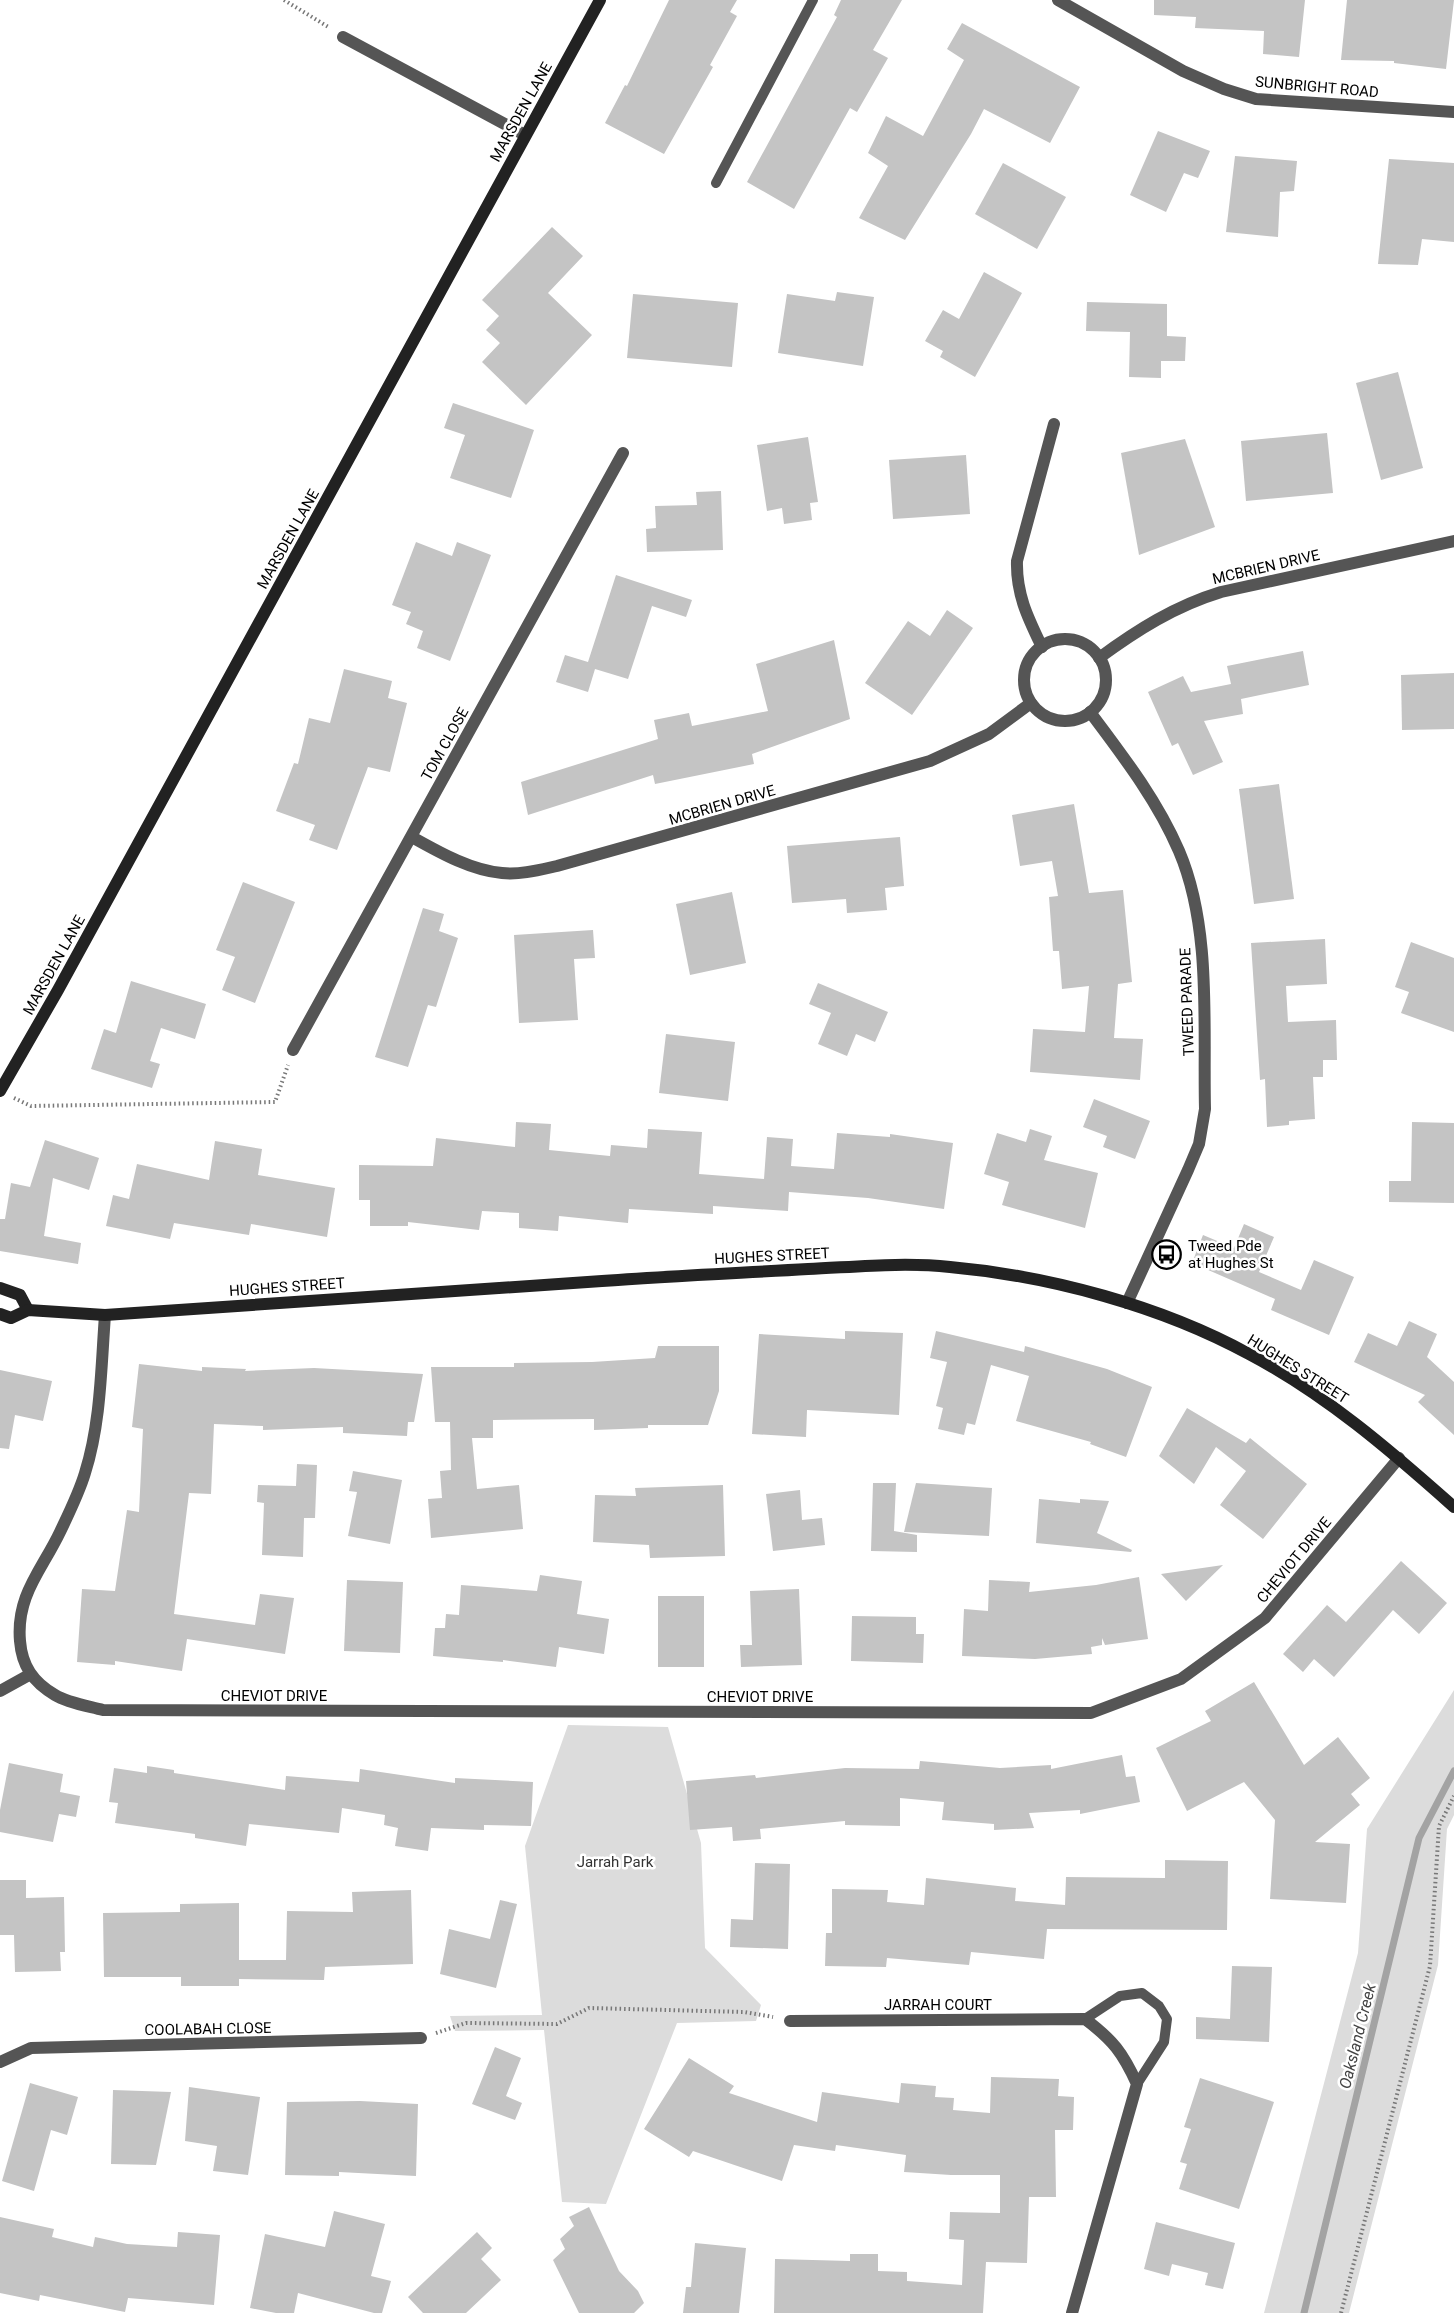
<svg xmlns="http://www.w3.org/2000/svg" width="1454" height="2313" font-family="Roboto,sans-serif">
<rect width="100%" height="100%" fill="#fff"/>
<g fill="#dcdcdc">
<path d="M 1454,1690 L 1454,1815 L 1447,1829 L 1438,1965 L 1349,2313 L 1264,2313 L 1358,1953 L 1367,1829 Z"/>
<path d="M 568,1725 L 668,1727 L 701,1843 L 705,1948 L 761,2005 L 756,2021 L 677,2023 L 606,2204 L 562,2202 L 544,2030 L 455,2031 L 450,2016 L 542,2015 L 525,1846 Z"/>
</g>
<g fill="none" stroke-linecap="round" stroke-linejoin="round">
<path stroke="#a3a3a3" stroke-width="7" d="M 1304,2313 L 1419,1838 L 1454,1771"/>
</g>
<g fill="#c4c4c4">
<path d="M 669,0 L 737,0 L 730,12 L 737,16 L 710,65 L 713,67 L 664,154 L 605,123 L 625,85 L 627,86 Z"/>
<path d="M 841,0 L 902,0 L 873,50 L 888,58 L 857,112 L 850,108 L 794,209 L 747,182 L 837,17 L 834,15 Z"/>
<path d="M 1154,0 L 1305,0 L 1299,57 L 1263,54 L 1264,31 L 1195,28 L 1196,17 L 1154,15 Z"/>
<path d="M 1347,0 L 1454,0 L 1446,69 L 1394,63 L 1394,61 L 1341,60 Z"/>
<path d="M 962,23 L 1080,87 L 1050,143 L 984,109 L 971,134 L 905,240 L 859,218 L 888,166 L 868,153 L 886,116 L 923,136 L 964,60 L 947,49 Z"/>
<path d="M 1158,131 L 1210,151 L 1198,178 L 1184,173 L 1166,212 L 1130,195 Z"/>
<path d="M 1235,156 L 1297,161 L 1294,191 L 1280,192 L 1278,237 L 1226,232 Z"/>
<path d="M 1389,159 L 1454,163 L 1454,242 L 1422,239 L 1418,265 L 1378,264 Z"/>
<path d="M 1003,163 L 1066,197 L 1037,249 L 975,214 Z"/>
<path d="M 552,227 L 583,256 L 548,293 L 592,335 L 526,405 L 482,362 L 500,343 L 486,330 L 499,316 L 482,300 Z"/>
<path d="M 984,272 L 1022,293 L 975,377 L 940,357 L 943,351 L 925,341 L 943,310 L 959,319 Z"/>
<path d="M 837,292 L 874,297 L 863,366 L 778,353 L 787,294 L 835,301 Z"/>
<path d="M 633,294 L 738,303 L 732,367 L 627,358 Z"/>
<path d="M 1087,302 L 1167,304 L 1167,336 L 1186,337 L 1185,361 L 1161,361 L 1161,378 L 1129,377 L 1130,332 L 1086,331 Z"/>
<path d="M 1398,372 L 1423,468 L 1381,480 L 1356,383 Z"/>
<path d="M 453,403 L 534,430 L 511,498 L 450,478 L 465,435 L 444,428 Z"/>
<path d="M 1327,433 L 1333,493 L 1246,501 L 1241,441 Z"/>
<path d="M 808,437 L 818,502 L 810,503 L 812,520 L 784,524 L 782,508 L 767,511 L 757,445 Z"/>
<path d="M 1185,439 L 1215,527 L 1139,555 L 1121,453 Z"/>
<path d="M 966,455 L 970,514 L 893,519 L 889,460 Z"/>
<path d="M 721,491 L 723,550 L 647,552 L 646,529 L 656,528 L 655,506 L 697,505 L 696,492 Z"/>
<path d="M 416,542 L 452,556 L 457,542 L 491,555 L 450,661 L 417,648 L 423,631 L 406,624 L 411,612 L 392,605 Z"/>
<path d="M 616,575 L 692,600 L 686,617 L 652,606 L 628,679 L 595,669 L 588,692 L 556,682 L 565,655 L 588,662 Z"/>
<path d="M 947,610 L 973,628 L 912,715 L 865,683 L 908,621 L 930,636 Z"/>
<path d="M 834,640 L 850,719 L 752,754 L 754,764 L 655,784 L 653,775 L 528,815 L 521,782 L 658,739 L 654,720 L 689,713 L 692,726 L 768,711 L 756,664 Z"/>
<path d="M 1303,651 L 1309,685 L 1241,699 L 1243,714 L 1204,721 L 1223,762 L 1193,775 L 1178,743 L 1172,746 L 1148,692 L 1183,676 L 1191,692 L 1231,684 L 1227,666 Z"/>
<path d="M 344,669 L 392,681 L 388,698 L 407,703 L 390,772 L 368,767 L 337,850 L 309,840 L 315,825 L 276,811 L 294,763 L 298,764 L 309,718 L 330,723 Z"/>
<path d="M 1454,673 L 1454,729 L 1402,730 L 1401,675 Z"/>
<path d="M 1279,784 L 1294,899 L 1254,904 L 1239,789 Z"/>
<path d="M 1074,804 L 1089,893 L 1123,890 L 1132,982 L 1118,984 L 1114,1038 L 1143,1039 L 1140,1080 L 1030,1072 L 1033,1029 L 1085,1032 L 1089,986 L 1062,989 L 1059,951 L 1053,951 L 1049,897 L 1058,896 L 1052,861 L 1020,866 L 1012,815 Z"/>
<path d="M 900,837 L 904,886 L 885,888 L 887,910 L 847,913 L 846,899 L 792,903 L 787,846 Z"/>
<path d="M 243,882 L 295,902 L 255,1003 L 222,990 L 235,957 L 216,950 Z"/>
<path d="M 732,892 L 746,963 L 690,975 L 676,904 Z"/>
<path d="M 423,908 L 444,914 L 439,931 L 458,938 L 436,1007 L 428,1005 L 408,1067 L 375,1057 Z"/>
<path d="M 593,930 L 595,958 L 574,959 L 578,1020 L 519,1023 L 514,935 Z"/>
<path d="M 1325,939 L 1327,984 L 1286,986 L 1288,1022 L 1336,1020 L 1337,1060 L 1323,1060 L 1323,1077 L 1313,1077 L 1315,1119 L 1289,1121 L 1289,1125 L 1267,1127 L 1265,1079 L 1260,1080 L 1251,943 Z"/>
<path d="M 1411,942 L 1454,958 L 1454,1032 L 1401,1013 L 1409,992 L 1395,987 Z"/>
<path d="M 131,981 L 206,1004 L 195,1039 L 161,1028 L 150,1061 L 160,1064 L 152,1088 L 91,1069 L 104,1029 L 116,1033 Z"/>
<path d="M 818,983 L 888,1012 L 875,1042 L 856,1034 L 847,1056 L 818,1044 L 831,1013 L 809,1004 Z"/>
<path d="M 666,1034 L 735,1042 L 728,1101 L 659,1093 Z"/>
<path d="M 1094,1099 L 1150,1121 L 1135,1159 L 1103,1147 L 1107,1136 L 1083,1127 Z"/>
<path d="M 516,1122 L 551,1124 L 549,1150 L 610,1156 L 611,1145 L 647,1148 L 648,1129 L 702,1132 L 699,1174 L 764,1179 L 767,1137 L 793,1139 L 791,1166 L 834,1169 L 837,1133 L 890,1137 L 890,1134 L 953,1143 L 944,1209 L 868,1198 L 789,1192 L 788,1211 L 713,1206 L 713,1214 L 629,1209 L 628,1223 L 559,1216 L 558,1231 L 519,1228 L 519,1213 L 482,1211 L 479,1230 L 408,1222 L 408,1226 L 370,1226 L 370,1200 L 359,1200 L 359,1165 L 433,1166 L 436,1138 L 515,1147 Z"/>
<path d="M 1412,1122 L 1454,1123 L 1454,1203 L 1389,1202 L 1389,1181 L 1411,1181 Z"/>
<path d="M 1030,1129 L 1052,1136 L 1044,1160 L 1098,1173 L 1085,1228 L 1002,1205 L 1009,1182 L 984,1174 L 997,1133 L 1026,1142 Z"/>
<path d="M 45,1140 L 99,1158 L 89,1190 L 53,1178 L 44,1236 L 81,1243 L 78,1264 L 0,1251 L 0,1219 L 5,1219 L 11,1183 L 30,1187 Z"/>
<path d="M 215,1141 L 262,1149 L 258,1175 L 335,1188 L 327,1237 L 251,1224 L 249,1235 L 174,1223 L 170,1239 L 106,1226 L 113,1195 L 129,1199 L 137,1164 L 209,1180 Z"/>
<path d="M 1244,1224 L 1274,1237 L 1259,1272 L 1301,1290 L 1314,1260 L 1354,1277 L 1329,1335 L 1271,1310 L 1275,1299 L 1192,1263 L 1203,1235 L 1234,1248 Z"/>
<path d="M 1409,1321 L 1437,1334 L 1427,1357 L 1454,1382 L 1454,1435 L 1418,1402 L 1425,1395 L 1354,1362 L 1368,1333 L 1397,1346 Z"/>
<path d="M 845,1331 L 903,1333 L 899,1415 L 807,1410 L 806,1437 L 752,1434 L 759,1334 L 845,1339 Z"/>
<path d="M 936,1331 L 1024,1352 L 1025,1346 L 1107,1369 L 1152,1387 L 1126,1457 L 1090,1444 L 1091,1442 L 1016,1421 L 1029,1376 L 991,1365 L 975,1425 L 967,1423 L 964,1435 L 938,1429 L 943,1408 L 936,1406 L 947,1362 L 930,1358 Z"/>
<path d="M 658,1346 L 719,1346 L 719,1391 L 708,1425 L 648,1425 L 648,1428 L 594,1430 L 594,1419 L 493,1420 L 493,1438 L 472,1438 L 477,1489 L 519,1485 L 523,1529 L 431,1538 L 428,1499 L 442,1498 L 440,1471 L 451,1470 L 450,1422 L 435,1422 L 431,1367 L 514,1367 L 514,1363 L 592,1362 L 655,1358 Z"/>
<path d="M 139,1364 L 202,1371 L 202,1367 L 246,1369 L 245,1371 L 314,1368 L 423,1374 L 414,1422 L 408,1422 L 407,1436 L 343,1433 L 343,1427 L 263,1430 L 263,1426 L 214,1424 L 211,1494 L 189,1493 L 174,1614 L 255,1625 L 260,1594 L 294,1598 L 285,1654 L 187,1639 L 182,1671 L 115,1661 L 115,1665 L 77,1662 L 82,1589 L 115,1591 L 127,1510 L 139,1512 L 143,1429 L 132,1427 Z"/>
<path d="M 0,1370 L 52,1381 L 43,1421 L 15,1415 L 9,1449 L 0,1448 Z"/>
<path d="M 1187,1408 L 1246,1443 L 1250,1438 L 1307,1484 L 1263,1539 L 1220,1505 L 1246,1471 L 1216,1447 L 1194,1484 L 1159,1456 Z"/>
<path d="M 297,1464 L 317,1465 L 315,1518 L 304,1518 L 303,1557 L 262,1555 L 264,1503 L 257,1502 L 258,1485 L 296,1486 Z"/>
<path d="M 353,1471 L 402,1480 L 390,1544 L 348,1536 L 357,1492 L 349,1491 Z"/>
<path d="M 873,1483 L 896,1483 L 894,1531 L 917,1535 L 917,1552 L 871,1551 Z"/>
<path d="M 916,1483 L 992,1488 L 989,1536 L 904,1532 Z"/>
<path d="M 723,1485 L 725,1556 L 650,1558 L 649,1545 L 593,1542 L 595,1495 L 636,1496 L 635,1488 Z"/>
<path d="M 800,1490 L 802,1520 L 822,1518 L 825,1545 L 773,1551 L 766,1494 Z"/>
<path d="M 1039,1499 L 1080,1503 L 1080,1499 L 1109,1501 L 1097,1533 L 1132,1550 L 1131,1552 L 1036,1543 Z"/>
<path d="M 1401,1561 L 1447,1603 L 1419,1634 L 1393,1610 L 1334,1677 L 1314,1659 L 1303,1672 L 1283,1654 L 1327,1605 L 1346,1622 Z"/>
<path d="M 1223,1565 L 1186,1601 L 1161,1574 Z"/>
<path d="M 540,1575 L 582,1581 L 577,1614 L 609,1619 L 604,1654 L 559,1647 L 556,1667 L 503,1660 L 503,1662 L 433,1656 L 435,1628 L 445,1628 L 446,1614 L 459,1615 L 461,1585 L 537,1591 Z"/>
<path d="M 1139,1577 L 1148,1639 L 1105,1645 L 1102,1638 L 1102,1645 L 1091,1647 L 1092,1654 L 1035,1659 L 962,1656 L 964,1609 L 988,1611 L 989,1580 L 1030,1582 L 1029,1592 L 1096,1585 Z"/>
<path d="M 347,1580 L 403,1582 L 400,1653 L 344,1651 Z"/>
<path d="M 799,1589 L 802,1665 L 741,1667 L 740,1645 L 752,1645 L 750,1591 Z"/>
<rect x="658" y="1596" width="46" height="71"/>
<path d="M 852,1616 L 916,1617 L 916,1634 L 924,1634 L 923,1663 L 851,1661 Z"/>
<path d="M 1254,1682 L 1304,1765 L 1338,1737 L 1370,1778 L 1351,1794 L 1360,1805 L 1315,1842 L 1350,1844 L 1346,1903 L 1270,1899 L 1275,1820 L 1244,1782 L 1187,1811 L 1156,1748 L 1211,1721 L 1205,1711 Z"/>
<path d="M 1122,1755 L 1126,1777 L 1135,1776 L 1140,1802 L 1080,1814 L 1080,1810 L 1029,1813 L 1034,1828 L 994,1830 L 994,1824 L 942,1820 L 944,1802 L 900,1798 L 900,1826 L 845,1825 L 845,1821 L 760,1829 L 761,1839 L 733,1841 L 732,1827 L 690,1830 L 686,1781 L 755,1775 L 756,1778 L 845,1768 L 919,1769 L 920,1761 L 1000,1768 L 1051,1765 L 1051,1769 Z"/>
<path d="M 9,1763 L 63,1774 L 60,1792 L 80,1796 L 76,1817 L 59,1814 L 53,1842 L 0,1832 L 0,1810 Z"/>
<path d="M 147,1766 L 174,1770 L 174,1773 L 285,1790 L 286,1776 L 359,1782 L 360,1769 L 455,1783 L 455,1778 L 533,1782 L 531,1826 L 484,1825 L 484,1830 L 431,1828 L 428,1851 L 395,1846 L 398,1828 L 384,1825 L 385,1815 L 342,1808 L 339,1833 L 249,1824 L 246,1846 L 195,1838 L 195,1834 L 115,1823 L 118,1803 L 109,1802 L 114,1768 L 147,1773 Z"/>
<path d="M 1165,1860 L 1228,1861 L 1227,1930 L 1047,1929 L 1044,1959 L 971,1952 L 969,1965 L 887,1958 L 886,1967 L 825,1966 L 826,1933 L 832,1933 L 832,1889 L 888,1890 L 887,1902 L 924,1905 L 926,1878 L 1016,1888 L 1015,1901 L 1065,1905 L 1066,1877 L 1165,1878 Z"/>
<path d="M 755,1863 L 790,1864 L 788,1949 L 730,1947 L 731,1919 L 753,1920 Z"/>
<path d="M 0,1880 L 26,1880 L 26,1898 L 64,1897 L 65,1952 L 60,1952 L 61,1971 L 15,1972 L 14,1935 L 0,1935 Z"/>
<path d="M 411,1890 L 413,1964 L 325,1967 L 324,1980 L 239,1979 L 239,1986 L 181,1986 L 181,1977 L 104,1977 L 103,1913 L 180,1912 L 180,1904 L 239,1903 L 239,1960 L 286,1960 L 287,1911 L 353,1912 L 352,1892 Z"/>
<path d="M 500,1900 L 517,1904 L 496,1988 L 440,1974 L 449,1929 L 490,1939 Z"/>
<path d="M 1232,1966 L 1272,1967 L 1269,2042 L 1196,2039 L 1196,2017 L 1230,2019 Z"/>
<path d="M 495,2047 L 521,2058 L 506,2096 L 522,2103 L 515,2120 L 472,2104 Z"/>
<path d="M 689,2058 L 734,2086 L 729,2093 L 817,2122 L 822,2092 L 899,2103 L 901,2083 L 936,2086 L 935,2097 L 954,2098 L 953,2110 L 990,2113 L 991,2077 L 1059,2079 L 1058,2096 L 1074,2097 L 1073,2130 L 1055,2130 L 1056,2197 L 1029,2197 L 1027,2263 L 986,2262 L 983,2313 L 774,2313 L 775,2259 L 850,2261 L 850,2254 L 878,2254 L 878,2271 L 907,2272 L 907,2281 L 962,2285 L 964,2240 L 949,2239 L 950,2212 L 1000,2213 L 1000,2175 L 951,2175 L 904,2172 L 906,2155 L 836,2145 L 835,2151 L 794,2145 L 782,2181 L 693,2151 L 689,2157 L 644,2129 Z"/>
<path d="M 1200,2078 L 1274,2102 L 1239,2209 L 1179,2189 L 1187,2164 L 1180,2162 L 1191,2129 L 1184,2127 Z"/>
<path d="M 30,2083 L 78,2097 L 67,2135 L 51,2130 L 34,2191 L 2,2181 Z"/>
<path d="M 189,2087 L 260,2097 L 248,2175 L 213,2171 L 217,2146 L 185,2141 Z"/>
<path d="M 113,2090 L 171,2092 L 156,2165 L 111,2164 Z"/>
<path d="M 360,2101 L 418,2104 L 416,2176 L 339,2172 L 339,2176 L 285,2175 L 287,2102 Z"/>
<path d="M 589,2207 L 619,2271 L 638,2291 L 644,2303 L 634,2313 L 579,2313 L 553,2260 L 565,2249 L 560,2239 L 574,2226 L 569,2217 Z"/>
<path d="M 334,2211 L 385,2224 L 371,2276 L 391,2281 L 382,2313 L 374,2313 L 298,2293 L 294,2313 L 276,2313 L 250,2308 L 265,2234 L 325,2247 Z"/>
<path d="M 0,2217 L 54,2229 L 52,2237 L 93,2247 L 95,2237 L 127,2244 L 177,2247 L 178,2232 L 220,2235 L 214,2305 L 128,2298 L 125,2312 L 40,2295 L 39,2301 L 0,2293 Z"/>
<path d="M 1156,2222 L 1235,2243 L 1223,2289 L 1205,2285 L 1208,2273 L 1172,2264 L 1169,2276 L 1144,2269 Z"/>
<path d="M 477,2232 L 492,2248 L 481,2259 L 501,2280 L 466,2313 L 423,2313 L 408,2297 Z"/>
<path d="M 695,2243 L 746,2248 L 739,2313 L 683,2313 L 686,2287 L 691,2287 Z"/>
</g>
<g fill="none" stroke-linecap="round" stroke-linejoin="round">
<g stroke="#777" stroke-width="4" stroke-dasharray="1.5 3" stroke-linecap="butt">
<path d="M 284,0 L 330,28"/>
<path d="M 14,1098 L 31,1106 L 275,1102 L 288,1065"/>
<path d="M 436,2033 L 466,2023 L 557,2024 L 589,2008 L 744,2012 L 773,2017"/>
<path d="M 1341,2313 L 1430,1966 L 1439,1826 L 1454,1796"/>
</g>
<g stroke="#555" stroke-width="10">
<path d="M 716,183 L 813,0"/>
<path d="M 1085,2019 L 1120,1996 L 1142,1993 L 1159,2006 L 1167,2019 L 1164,2042 L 1137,2084"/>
</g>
<g stroke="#555" stroke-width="12">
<path d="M 1058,0 L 1183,71 L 1224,89 L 1256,99 L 1454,112"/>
<path d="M 343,37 L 525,135"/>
<circle cx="1065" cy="680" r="41"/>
<path d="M 1042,647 C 1028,618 1016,594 1017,561 L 1054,424"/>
<path d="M 1099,658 C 1137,630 1175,606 1221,592 L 1454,541"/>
<path d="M 1090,712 C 1123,756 1157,800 1179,851 C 1212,928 1203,1027 1205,1109 L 1199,1144 L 1188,1170 L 1127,1303"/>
<path d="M 412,837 C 439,852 470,870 502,873 C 520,875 539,870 557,866 L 930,761 L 989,734 L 1031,703"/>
<path d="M 293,1050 L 623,453"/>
<path d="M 105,1315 C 101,1368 101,1422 85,1473 C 79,1493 69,1513 60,1532 C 42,1570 16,1595 20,1641 C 22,1666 33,1682 55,1695 C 68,1703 88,1706 103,1710 L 1091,1713 L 1181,1679 L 1265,1618 L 1399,1458"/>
<path d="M 0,1691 L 29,1675"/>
<path d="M 790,2021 L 1085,2019 C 1113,2040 1123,2053 1137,2084 L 1072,2313"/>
<path d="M 0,2062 L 31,2048 L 421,2038"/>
</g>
<g stroke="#222" stroke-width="12">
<path d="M 0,1091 L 58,990 L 600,0"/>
<path d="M 0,1288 L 20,1295 L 28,1310"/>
<path d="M 0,1314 L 11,1318 L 28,1310 L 105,1315 C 270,1303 436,1292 602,1281 C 671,1276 739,1273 808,1269 C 855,1267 903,1262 950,1267 C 1050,1276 1161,1306 1249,1354 C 1325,1394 1390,1450 1454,1507"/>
</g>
</g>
<defs>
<symbol id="bus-ring" viewBox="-11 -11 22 22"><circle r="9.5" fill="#fff" stroke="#000" stroke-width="1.5"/><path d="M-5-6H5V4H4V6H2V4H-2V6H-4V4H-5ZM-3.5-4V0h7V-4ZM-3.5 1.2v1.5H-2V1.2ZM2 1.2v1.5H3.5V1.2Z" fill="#000"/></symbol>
</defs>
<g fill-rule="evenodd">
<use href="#bus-ring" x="1150" y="1238" width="33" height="33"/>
</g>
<g text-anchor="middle" stroke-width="5" stroke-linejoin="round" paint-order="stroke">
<g font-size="15" fill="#000" stroke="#fff">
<text transform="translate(1317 87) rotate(5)" y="5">SUNBRIGHT ROAD</text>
<text transform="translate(521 112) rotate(-61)" y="5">MARSDEN LANE</text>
<text transform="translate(288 539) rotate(-61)" y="5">MARSDEN LANE</text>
<text transform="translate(1266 567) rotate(-13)" y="5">MCBRIEN DRIVE</text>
<text transform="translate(445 744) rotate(-61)" y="5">TOM CLOSE</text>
<text transform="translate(722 805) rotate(-16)" y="5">MCBRIEN DRIVE</text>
<text transform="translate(54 965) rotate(-61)" y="5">MARSDEN LANE</text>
<text transform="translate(1187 1002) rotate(-92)" y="5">TWEED PARADE</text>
<text transform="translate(772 1256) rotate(-3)" y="5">HUGHES STREET</text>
<text transform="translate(287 1287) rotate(-4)" y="5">HUGHES STREET</text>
<text transform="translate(1298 1369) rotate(32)" y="5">HUGHES STREET</text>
<text transform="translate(1294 1560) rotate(-50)" y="5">CHEVIOT DRIVE</text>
<text x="274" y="1701">CHEVIOT DRIVE</text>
<text x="760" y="1702">CHEVIOT DRIVE</text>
<text x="938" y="2010">JARRAH COURT</text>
<text transform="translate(208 2029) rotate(-1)" y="5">COOLABAH CLOSE</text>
</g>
<g font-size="15" fill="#000" stroke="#fff" text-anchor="start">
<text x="1188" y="1251">Tweed Pde<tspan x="1188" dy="17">at Hughes St</tspan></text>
</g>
<g font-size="15" fill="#333" stroke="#fff">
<text x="615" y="1867">Jarrah Park</text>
</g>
<g font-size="16" font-style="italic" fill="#444" stroke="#fff">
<text transform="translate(1357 2036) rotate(-76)" y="6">Oaksland Creek</text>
</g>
</g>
</svg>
